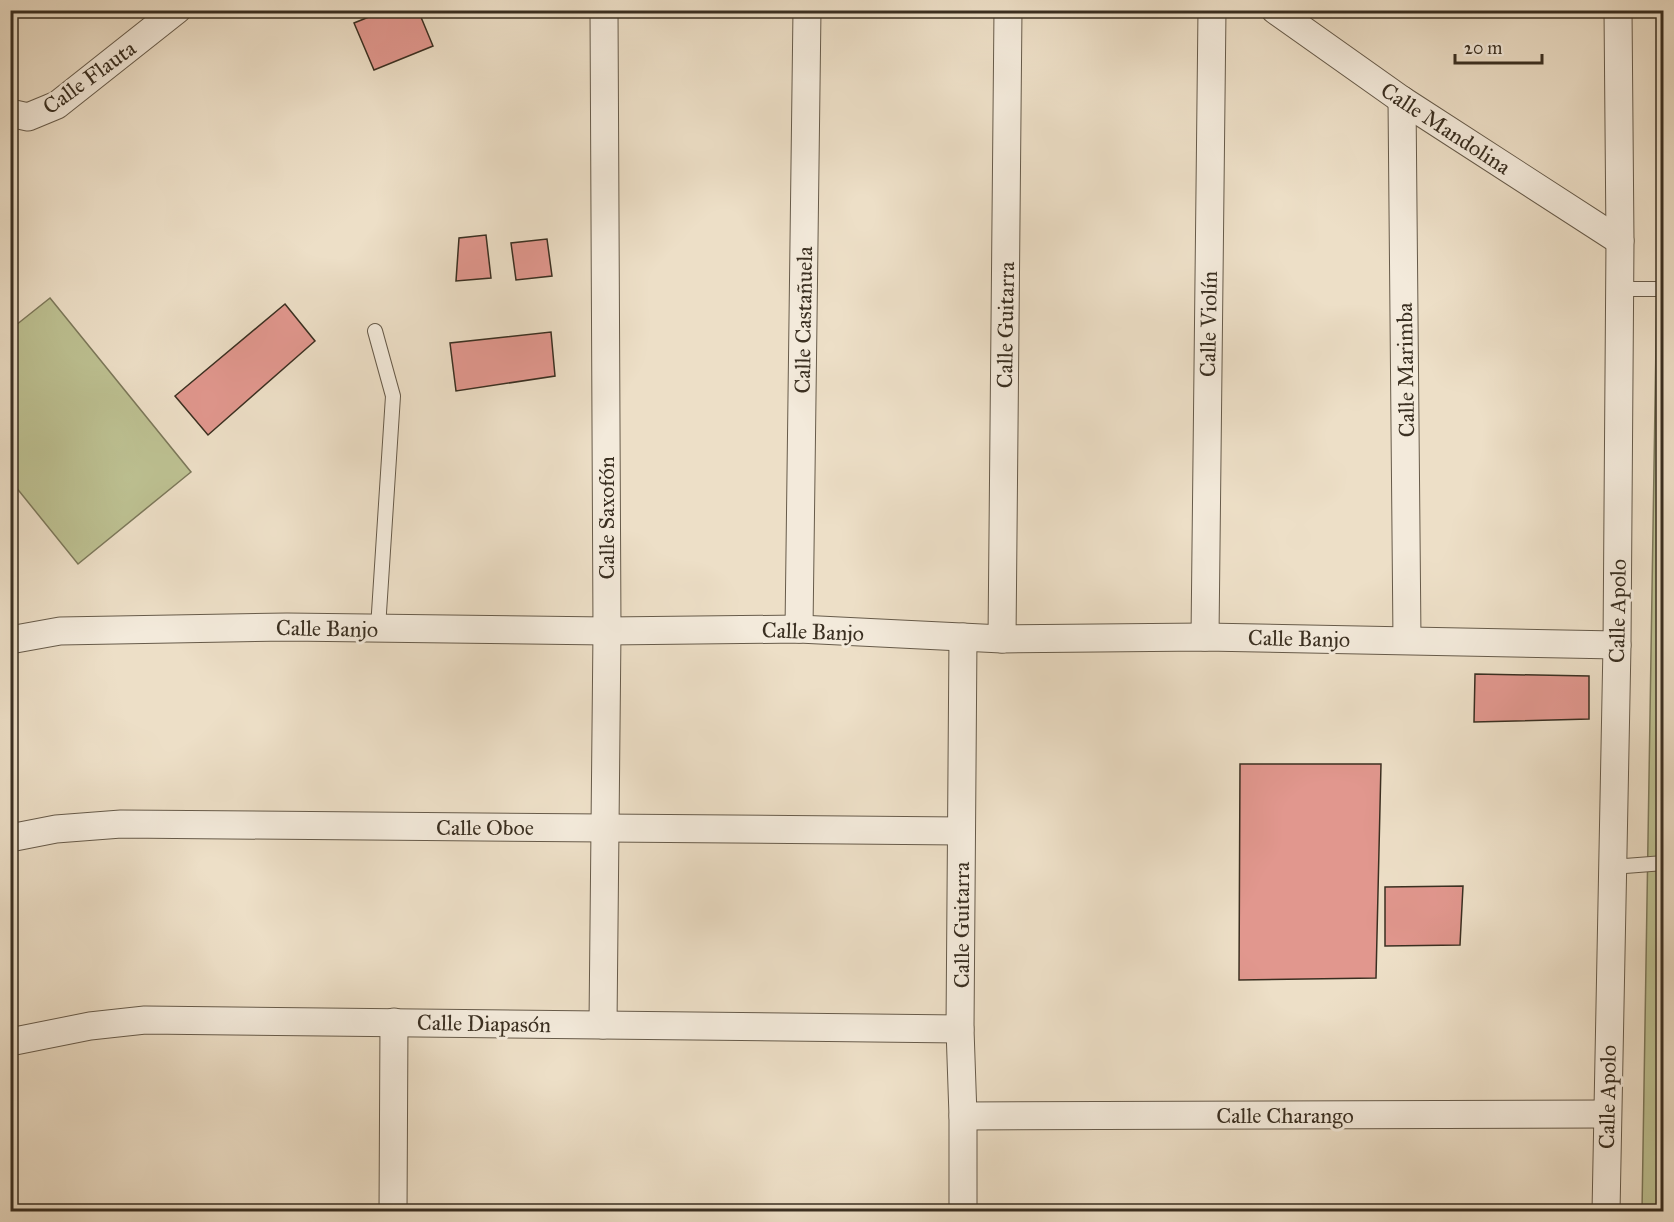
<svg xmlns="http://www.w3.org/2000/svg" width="1674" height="1222" font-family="'IM FELL Great Primer',serif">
<rect width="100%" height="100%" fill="#eddfc7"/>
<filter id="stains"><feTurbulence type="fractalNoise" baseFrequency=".00333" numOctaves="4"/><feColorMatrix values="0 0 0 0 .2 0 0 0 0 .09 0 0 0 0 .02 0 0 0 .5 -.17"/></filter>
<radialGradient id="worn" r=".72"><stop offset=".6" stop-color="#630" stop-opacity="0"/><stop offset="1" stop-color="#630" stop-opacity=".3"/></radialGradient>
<g fill="#bdc192" stroke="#7c785a" stroke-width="1.5">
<path d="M 1661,33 L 1664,35 L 1664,1211 L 1642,1212 Z"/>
<path d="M 50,298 L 191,472 L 78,564 L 11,481 L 11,329 Z"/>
</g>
<g fill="#e1978e" stroke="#3a2f21" stroke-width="1.5">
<path d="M 386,10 L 418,10 L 433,46 L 374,70 L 354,23 Z"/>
<path d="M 486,235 L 491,278 L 456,281 L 459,238 Z"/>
<path d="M 547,239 L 552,276 L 516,280 L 511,243 Z"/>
<path d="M 285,304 L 315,341 L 208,435 L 175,396 Z"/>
<path d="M 551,332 L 555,376 L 456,391 L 450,343 Z"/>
<path d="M 1475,674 L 1589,676 L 1589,719 L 1474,722 Z"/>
<path d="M 1240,764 L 1381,764 L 1376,978 L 1239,980 Z"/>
<path d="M 1463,886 L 1460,945 L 1385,946 L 1385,887 Z"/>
</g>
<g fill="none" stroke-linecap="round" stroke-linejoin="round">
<defs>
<g id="lane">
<path d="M 1619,289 L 1664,289"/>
<path d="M 375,331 L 393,396 L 378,628"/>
<path d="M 1612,867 L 1664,863"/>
</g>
<g id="street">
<path d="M 1275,10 L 1402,100 L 1620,241"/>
<path d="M 1402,100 L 1407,640"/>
<path d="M 10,113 L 28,117 L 57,105 L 177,10"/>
<path d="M 799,629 L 807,10"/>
<path d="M 963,637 L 960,1029 L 963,1116 L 963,1212"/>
<path d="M 1205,637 L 1212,10"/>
<path d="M 1002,639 L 1008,10"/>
<path d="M 10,640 L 60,631 L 287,627 L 607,631 L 799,629 L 1002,639 L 1205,637 L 1617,645"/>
<path d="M 10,838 L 56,829 L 121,824 L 961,831"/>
<path d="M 603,1025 L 607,631 L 604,10"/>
<path d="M 10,1042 L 90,1026 L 145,1020 L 960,1029"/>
<path d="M 963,1116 L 1606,1114"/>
<path d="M 393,1212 L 394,1022"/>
<path d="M 1606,1212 L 1617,645 L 1620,241 L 1618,10"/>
</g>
</defs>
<use href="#lane" stroke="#675b4a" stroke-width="16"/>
<use href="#street" stroke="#675b4a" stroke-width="29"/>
<use href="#lane" stroke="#f3eadb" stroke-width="14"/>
<use href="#street" stroke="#f3eadb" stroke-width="27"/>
</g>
<g text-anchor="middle" stroke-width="6" stroke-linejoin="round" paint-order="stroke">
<g font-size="22" fill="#3a2f21" stroke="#f3eadb">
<text transform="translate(89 77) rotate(-36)" y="8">Calle Flauta</text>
<text transform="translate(1446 128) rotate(33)" y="8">Calle Mandolina</text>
<text transform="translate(803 320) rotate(-89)" y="8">Calle Castañuela</text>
<text transform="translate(1208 324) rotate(-89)" y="8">Calle Violín</text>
<text transform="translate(1005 325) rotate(-89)" y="8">Calle Guitarra</text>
<text transform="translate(1405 370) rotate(-91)" y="8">Calle Marimba</text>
<text transform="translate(606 518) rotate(-90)" y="8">Calle Saxofón</text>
<text transform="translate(1617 611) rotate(-89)" y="8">Calle Apolo</text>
<text transform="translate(327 628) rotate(1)" y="8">Calle Banjo</text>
<text transform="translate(813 631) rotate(2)" y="8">Calle Banjo</text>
<text transform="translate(1299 638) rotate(1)" y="8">Calle Banjo</text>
<text x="485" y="835">Calle Oboe</text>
<text transform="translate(961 925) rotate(-90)" y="8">Calle Guitarra</text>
<text transform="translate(484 1023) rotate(1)" y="8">Calle Diapasón</text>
<text transform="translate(1607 1097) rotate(-89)" y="8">Calle Apolo</text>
<text x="1285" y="1123">Calle Charango</text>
</g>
</g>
<rect width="1674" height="1222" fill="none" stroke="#eddfc7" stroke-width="36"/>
<rect x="12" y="12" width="1650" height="1198" fill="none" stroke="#3a2f21" stroke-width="3"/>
<rect x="18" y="18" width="1638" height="1186" fill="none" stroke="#3a2f21" stroke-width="1.5"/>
<path d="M1455 54v9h87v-9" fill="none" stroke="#3a2f21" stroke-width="3"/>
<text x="1464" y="54" font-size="18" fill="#3a2f21" stroke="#f3eadb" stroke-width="4.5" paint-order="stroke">20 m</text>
<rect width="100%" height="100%" filter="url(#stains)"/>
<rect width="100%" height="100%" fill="url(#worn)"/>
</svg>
